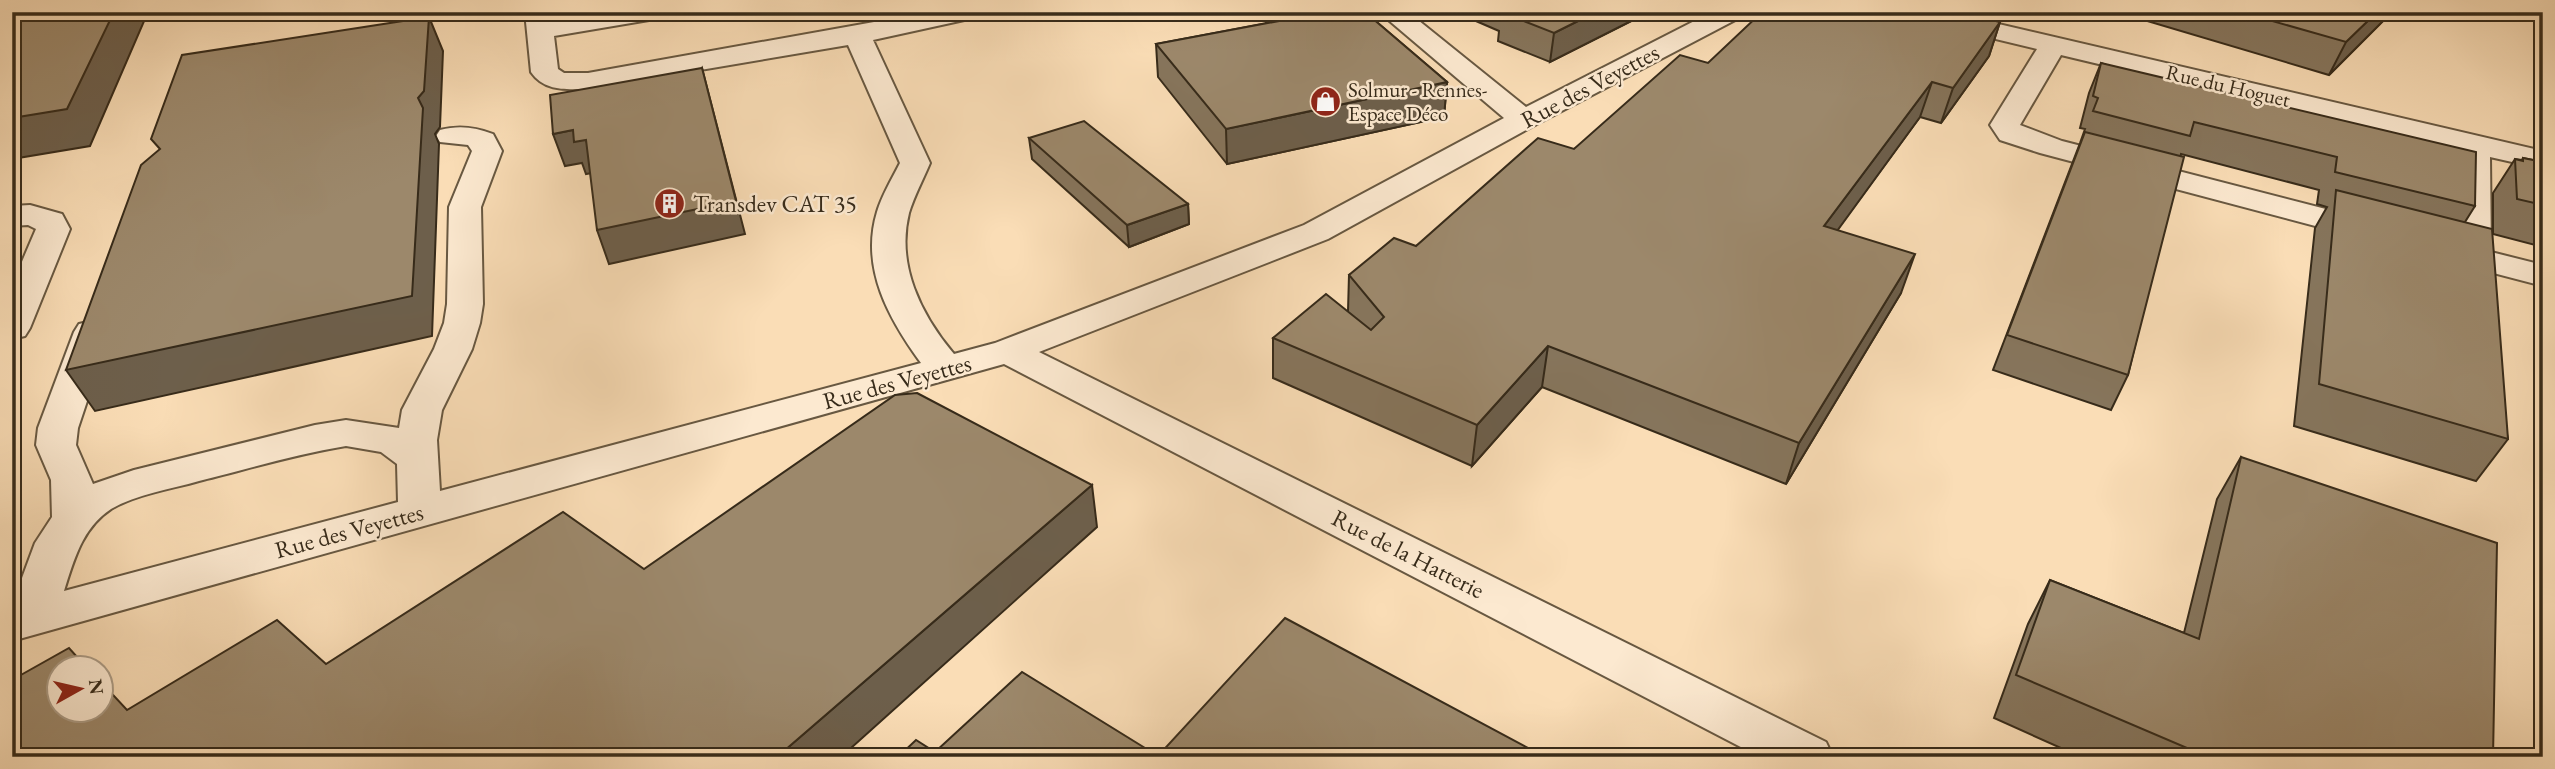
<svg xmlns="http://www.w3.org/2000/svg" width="2555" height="769" font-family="'EB Garamond',serif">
<rect width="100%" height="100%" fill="#faddb6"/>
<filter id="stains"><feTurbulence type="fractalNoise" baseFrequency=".00286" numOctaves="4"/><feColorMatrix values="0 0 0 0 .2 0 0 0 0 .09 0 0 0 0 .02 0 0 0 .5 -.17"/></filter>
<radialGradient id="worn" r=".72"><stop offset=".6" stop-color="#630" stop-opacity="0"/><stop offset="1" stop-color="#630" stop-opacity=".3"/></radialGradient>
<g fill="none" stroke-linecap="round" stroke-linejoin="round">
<defs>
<g id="minor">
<path d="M 525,12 L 551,12 L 552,20 L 600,12 L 662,12 L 658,17 L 649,20 L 554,36 L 558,69 L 564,73 L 588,73 L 930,12 L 982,12 L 978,17 L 873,40 L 930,163 C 923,180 914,196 909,213 C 896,265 921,315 954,354 L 995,343 L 1304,225 L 1504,118 L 1379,12 L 1408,12 L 1526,107 L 1712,12 L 1745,12 L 1741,17 L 1535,125 L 1328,239 L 1039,352 L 1826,742 L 1833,757 L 1760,757 L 1004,364 L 12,641 L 12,605 L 35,543 L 52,517 L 51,480 L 36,445 L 38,428 L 74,332 L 79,324 L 92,321 L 105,324 L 110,332 L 78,428 L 76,445 L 93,484 L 134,470 L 315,425 L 346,420 L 399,428 L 402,410 L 434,349 L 444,323 L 447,304 L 449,207 L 472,151 L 468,145 L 440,142 L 436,136 L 440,130 C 459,125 475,127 493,134 L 502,151 L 481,207 L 483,304 L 480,323 L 472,349 L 442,410 L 437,440 L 440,491 L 921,363 C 889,319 860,268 877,212 C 882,195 892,179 900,163 L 848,45 L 588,89 C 566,89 545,92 531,72 ZM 346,446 L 381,452 L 397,464 L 398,502 L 64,591 C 74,560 82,528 111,509 C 137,494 171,489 199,481 C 248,469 296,454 346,446 Z"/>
<path d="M 1900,12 L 1947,12 L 2543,151 L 2543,169 L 2490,157 L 2491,252 L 2543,265 L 2543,286 L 2432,257 L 2427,250 L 2432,243 L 2444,240 L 2457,243 L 2460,157 L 2464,151 L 2061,55 L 2020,125 L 2062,141 L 2384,224 L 2389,231 L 2384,238 L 2372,241 L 2040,153 L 2000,140 L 1990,125 L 2037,49 L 1904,17 Z"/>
<path d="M 30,205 L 62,214 L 70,229 L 30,328 L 25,336 L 12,339 L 12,285 L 36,229 L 28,225 L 12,226 L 12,206 Z"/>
</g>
</defs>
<use href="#minor" stroke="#685841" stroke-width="4"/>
<use href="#minor" fill="#fce9d0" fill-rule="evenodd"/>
</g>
<g fill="#86755c" stroke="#372b1a" stroke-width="2">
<path d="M 1257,12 L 1365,12 L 1447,82 L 1444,117 L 1227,164 L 1158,77 L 1156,44 L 1267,23 Z"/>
<path d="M 1469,12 L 1649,12 L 1550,62 L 1498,41 L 1499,31 L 1469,18 Z"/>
<path d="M 2117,12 L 2392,12 L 2329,75 Z"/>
<path d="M 2000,22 L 1989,56 L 1941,123 L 1920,117 L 1837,230 L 1901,293 L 1786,484 L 1542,387 L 1472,466 L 1273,378 L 1273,338 L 1348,311 L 1349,275 L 1416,246 L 1574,149 L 1708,63 Z"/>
<path d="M 2101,63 L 2475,206 L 2465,222 L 2508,439 L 2476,481 L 2294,426 L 2315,228 L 2327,207 L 2317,204 L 2319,190 L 2181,154 L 2128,375 L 2111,410 L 1993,370 L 2080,143 L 2085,129 L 2080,128 L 2089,93 Z"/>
<path d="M 1029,138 L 1188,204 L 1189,224 L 1129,247 L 1032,159 Z"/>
<path d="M 2523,158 L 2543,162 L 2543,247 L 2493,234 L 2493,193 L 2515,159 L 2522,160 Z"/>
<path d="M 2241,457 L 2493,757 L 2081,757 L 1994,718 L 2028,624 L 2050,580 L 2184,633 L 2217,499 Z"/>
</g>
<g fill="#6d5f4b" stroke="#372b1a" stroke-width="2">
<path d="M 114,12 L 148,12 L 90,146 L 12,159 L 12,118 Z"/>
<path d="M 1596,12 L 1649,12 L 1550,62 L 1554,33 Z"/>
<path d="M 2377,12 L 2392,12 L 2329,75 L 2346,42 Z"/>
<path d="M 429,17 L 443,51 L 440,127 L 435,134 L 439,144 L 432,336 L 95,411 L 66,370 L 418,98 Z"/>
<path d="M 2000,22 L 1989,56 L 1941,123 L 1953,88 Z"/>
<path d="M 702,68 L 745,234 L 609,264 L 597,230 Z"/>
<path d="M 1447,82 L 1444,117 L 1227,164 L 1226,129 Z"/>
<path d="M 1932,82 L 1920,117 L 1813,264 L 1824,226 Z"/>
<path d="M 573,130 L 586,140 L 597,172 L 586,174 L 582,163 L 565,166 L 553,134 Z"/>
<path d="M 1188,204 L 1189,224 L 1129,247 L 1127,225 Z"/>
<path d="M 1915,254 L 1901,293 L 1786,484 L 1799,443 Z"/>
<path d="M 1548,346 L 1542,387 L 1472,466 L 1477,425 Z"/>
<path d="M 1092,485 L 1097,527 L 841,757 L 777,757 Z"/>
</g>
<g fill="#9c886b" stroke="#372b1a" stroke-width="2">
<path d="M 12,12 L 114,12 L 67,109 L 12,118 Z"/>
<path d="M 1289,12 L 1365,12 L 1447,82 L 1226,129 L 1156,44 L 1295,18 Z"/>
<path d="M 1501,12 L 1596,12 L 1554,33 Z"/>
<path d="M 1762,12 L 1958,12 L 2000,22 L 1953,88 L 1932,82 L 1824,226 L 1915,254 L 1799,443 L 1548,346 L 1477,425 L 1273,338 L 1326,294 L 1371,330 L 1384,317 L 1349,275 L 1394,238 L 1416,246 L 1538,138 L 1574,149 L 1680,55 L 1708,63 Z"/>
<path d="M 2241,12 L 2377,12 L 2346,42 Z"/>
<path d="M 429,17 L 424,91 L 418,98 L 423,108 L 412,296 L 66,370 L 141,165 L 160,149 L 151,139 L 182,55 Z"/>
<path d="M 2101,63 L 2476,152 L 2475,206 L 2335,172 L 2337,157 L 2194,122 L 2190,136 L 2093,111 L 2098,98 L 2093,96 Z"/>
<path d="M 702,68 L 736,201 L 597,230 L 586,140 L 574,142 L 573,130 L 553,134 L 550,95 Z"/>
<path d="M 1084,121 L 1188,204 L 1127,225 L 1029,138 Z"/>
<path d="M 2085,132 L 2184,157 L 2128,375 L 2007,335 Z"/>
<path d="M 2523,158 L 2543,162 L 2543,205 L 2517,199 L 2515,159 L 2523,161 Z"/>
<path d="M 2336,190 L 2492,229 L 2508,439 L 2319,384 Z"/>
<path d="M 917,393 L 1092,485 L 777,757 L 12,757 L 12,680 L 69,648 L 87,668 L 60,668 L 60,710 L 102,710 L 102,683 L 127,710 L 277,620 L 326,664 L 563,512 L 644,569 L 895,395 Z"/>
<path d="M 2241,457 L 2497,543 L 2493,757 L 2208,757 L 2016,675 L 2050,580 L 2199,639 Z"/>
<path d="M 1285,618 L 1545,757 L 898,757 L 916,740 L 935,752 L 1022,672 L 1158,756 Z"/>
</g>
<defs>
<symbol id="shop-disc" viewBox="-11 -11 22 22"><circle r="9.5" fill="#8f2418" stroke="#fce9d0"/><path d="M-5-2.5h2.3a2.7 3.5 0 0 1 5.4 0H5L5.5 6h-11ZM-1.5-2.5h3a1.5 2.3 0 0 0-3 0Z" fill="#fff"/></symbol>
<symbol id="building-disc" viewBox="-11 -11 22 22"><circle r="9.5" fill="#8f2418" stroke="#fce9d0"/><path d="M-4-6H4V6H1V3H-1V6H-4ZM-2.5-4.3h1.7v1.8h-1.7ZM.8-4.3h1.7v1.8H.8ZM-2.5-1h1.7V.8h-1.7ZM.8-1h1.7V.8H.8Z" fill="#fff"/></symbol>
</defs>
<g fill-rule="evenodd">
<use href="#shop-disc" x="1308" y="84" width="35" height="35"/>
<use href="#building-disc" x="652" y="186" width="35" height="35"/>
</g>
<g text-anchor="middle" stroke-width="5" stroke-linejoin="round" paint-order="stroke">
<g font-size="21" fill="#372b1a" stroke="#fce9d0">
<text transform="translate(2228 86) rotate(13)" y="7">Rue du Hoguet</text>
</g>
<g font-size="21" fill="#372b1a" stroke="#fce9d0" text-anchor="start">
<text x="1348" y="97">Solmur - Rennes-<tspan x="1348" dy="24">Espace Déco</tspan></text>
</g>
<g font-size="24" fill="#372b1a" stroke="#fce9d0">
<text transform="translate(1590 86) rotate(-28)" y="8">Rue des Veyettes</text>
<text transform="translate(897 382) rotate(-15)" y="8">Rue des Veyettes</text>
<text transform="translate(349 531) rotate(-15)" y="8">Rue des Veyettes</text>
<text transform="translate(1408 554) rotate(27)" y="8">Rue de la Hatterie</text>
</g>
<g font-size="24" fill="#372b1a" stroke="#fce9d0" text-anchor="start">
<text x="693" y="212">Transdev CAT 35</text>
</g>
</g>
<rect width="2555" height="769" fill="none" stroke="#faddb6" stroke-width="42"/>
<rect x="14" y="14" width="2527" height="741" fill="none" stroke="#372b1a" stroke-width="3.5"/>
<rect x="21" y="21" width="2513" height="727" fill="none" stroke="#372b1a" stroke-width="2"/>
<g transform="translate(80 689) rotate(82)"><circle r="33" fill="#fce9d0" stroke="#ad9d87" stroke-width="2"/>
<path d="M0-5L12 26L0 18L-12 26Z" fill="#8f2418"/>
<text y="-10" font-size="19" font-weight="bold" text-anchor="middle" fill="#372b1a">N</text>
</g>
<rect width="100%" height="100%" filter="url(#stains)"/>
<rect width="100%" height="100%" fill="url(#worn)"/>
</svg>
